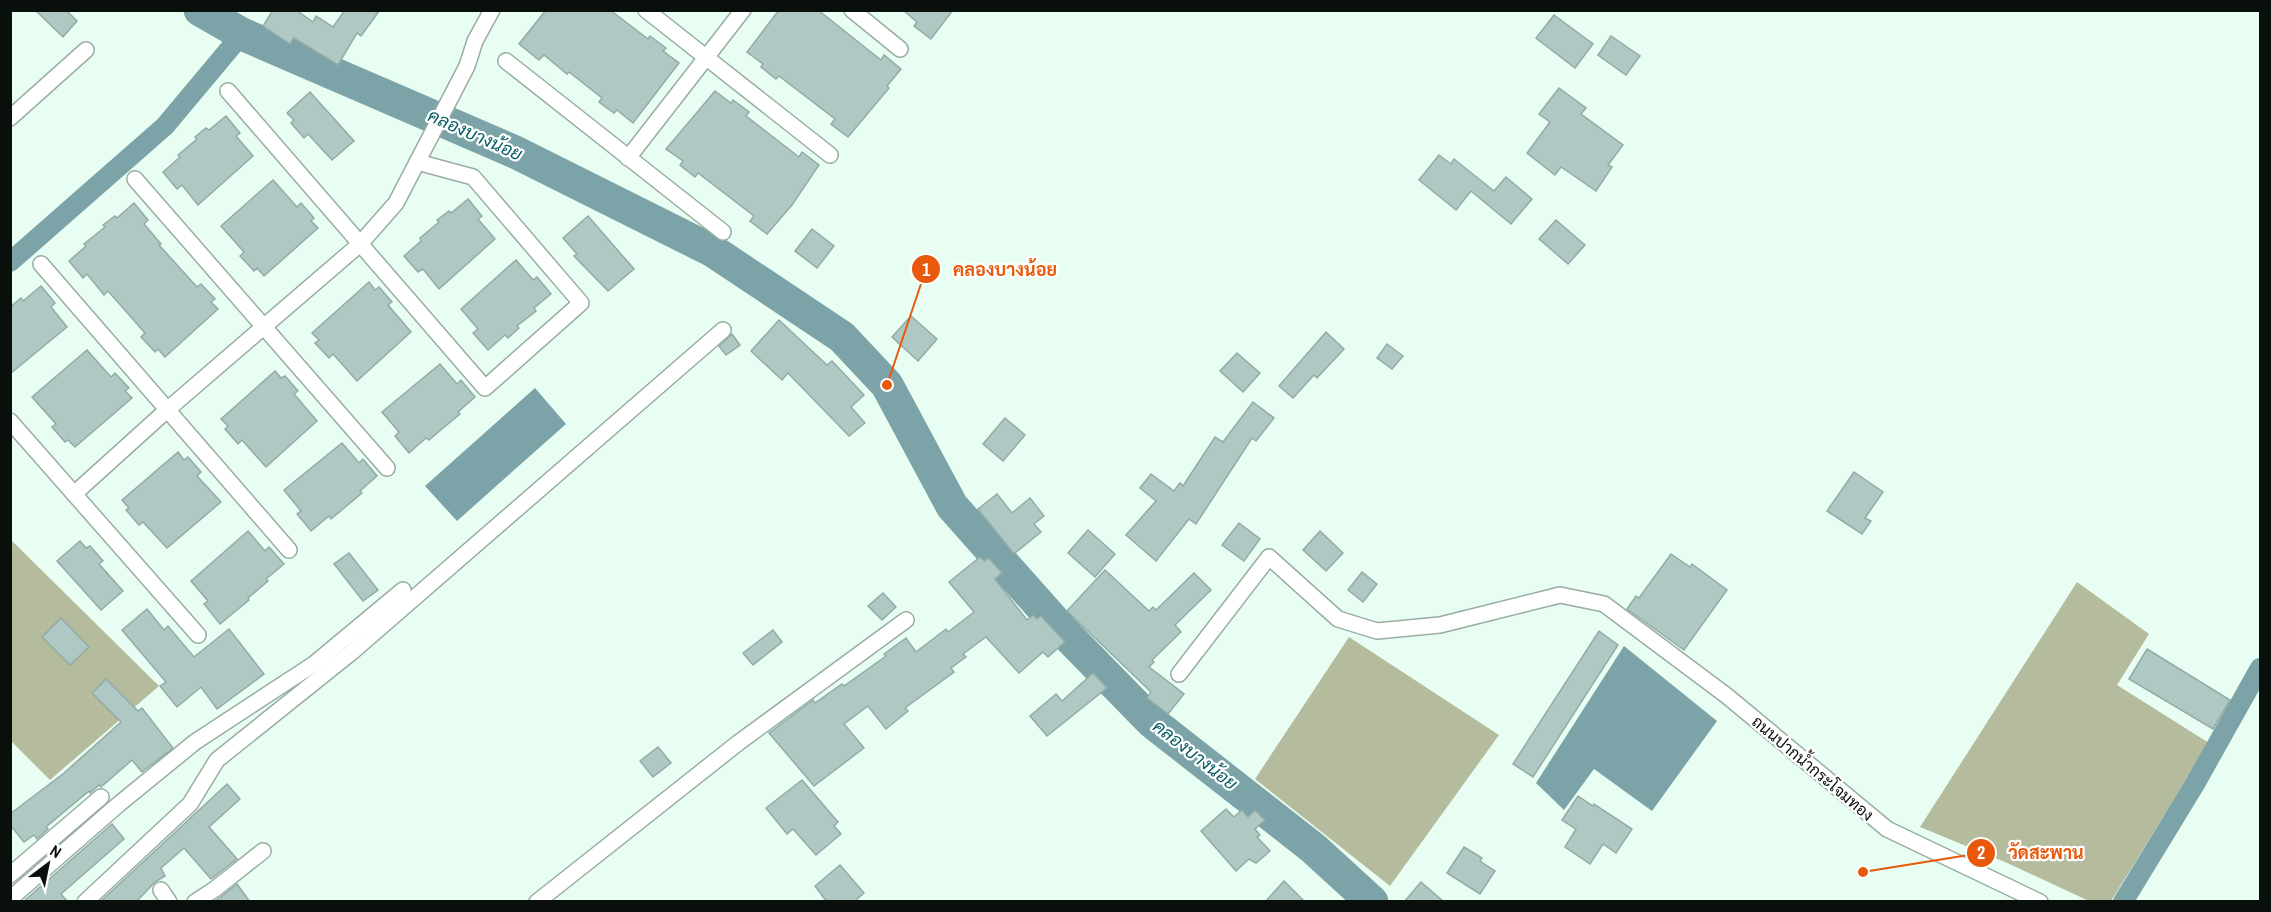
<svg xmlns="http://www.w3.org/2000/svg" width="2271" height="912" font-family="'Archivo Narrow',Sarabun,sans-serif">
<rect width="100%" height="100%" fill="#e9fef2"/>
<g fill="#b5bb9d">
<path d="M 10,539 L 159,686 L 50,780 L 11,741 Z"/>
<path d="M 2077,582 L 2149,634 L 2117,685 L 2209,743 L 2111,901 L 2089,901 L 2005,862 L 1920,827 Z"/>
<path d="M 1349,637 L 1499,735 L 1390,886 L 1255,779 Z"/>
</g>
<g fill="#7ca3a7">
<path d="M 535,388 L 566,424 L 457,521 L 425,486 Z"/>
<path d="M 1624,646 L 1717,721 L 1652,811 L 1594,769 L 1564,810 L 1536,783 Z"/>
</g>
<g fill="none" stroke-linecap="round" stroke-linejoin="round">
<g stroke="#7ca3a7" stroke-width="20">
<path d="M 10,262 L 165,126 L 242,34"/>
<path d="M 2123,902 L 2195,784 L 2260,668"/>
</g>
<path stroke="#7ca3a7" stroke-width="33" d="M 200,10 L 242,34 L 515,152 L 713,251 L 842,337 L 887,385 L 952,506 L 1063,631 L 1152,722 L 1313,848 L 1372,902"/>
</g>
<g fill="#b0c8c4" stroke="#93aba6" stroke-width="1.5">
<path d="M 35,10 L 66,10 L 77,21 L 63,37 Z"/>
<path d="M 273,10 L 296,10 L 313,22 L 316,16 L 333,27 L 345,10 L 380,10 L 361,36 L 357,33 L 338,65 L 294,38 L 290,44 L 263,26 Z"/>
<path d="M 546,10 L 610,10 L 648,39 L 650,36 L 666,48 L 663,51 L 679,63 L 633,123 L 617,110 L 614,113 L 599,102 L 602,98 L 569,72 L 567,74 L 544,55 L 539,60 L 519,44 Z"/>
<path d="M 779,10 L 818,10 L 881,60 L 884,55 L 901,69 L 887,86 L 889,88 L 848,137 L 831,124 L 835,119 L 779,76 L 776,79 L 761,67 L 763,64 L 747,52 Z"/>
<path d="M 903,10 L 953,10 L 931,39 L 914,26 L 917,22 Z"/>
<path d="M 1554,15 L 1593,44 L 1575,68 L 1536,38 Z"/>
<path d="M 1611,36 L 1640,56 L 1626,75 L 1598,55 Z"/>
<path d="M 1559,88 L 1586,108 L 1581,114 L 1623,145 L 1608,165 L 1612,167 L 1596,191 L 1561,167 L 1555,175 L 1527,153 L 1550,122 L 1539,114 Z"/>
<path d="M 715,91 L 731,103 L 733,100 L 749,112 L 746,116 L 799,157 L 802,152 L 819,165 L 792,205 L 767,234 L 750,221 L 754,216 L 698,173 L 695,177 L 680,165 L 683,161 L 666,149 Z"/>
<path d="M 310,92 L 354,141 L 332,160 L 308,134 L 304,138 L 291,123 L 294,120 L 287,113 Z"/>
<path d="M 226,116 L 240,133 L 236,136 L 253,156 L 198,205 L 182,185 L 177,189 L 163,172 L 180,157 L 178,155 L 197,139 L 195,137 L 206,128 L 209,130 Z"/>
<path d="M 1439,155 L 1451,164 L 1454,159 L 1494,191 L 1506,177 L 1532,199 L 1511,224 L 1471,191 L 1456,210 L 1419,180 Z"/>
<path d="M 273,180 L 297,207 L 301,203 L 314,218 L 311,221 L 318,228 L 264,276 L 257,268 L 254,271 L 240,256 L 244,252 L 221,226 Z"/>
<path d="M 468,199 L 482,216 L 478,219 L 495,239 L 439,289 L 423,269 L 418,272 L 404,256 L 421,241 L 420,238 L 439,222 L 437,220 L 449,211 L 451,213 Z"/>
<path d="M 134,203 L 148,220 L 144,224 L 161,244 L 159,245 L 197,287 L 201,284 L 215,299 L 211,302 L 218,309 L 165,357 L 158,349 L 155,352 L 141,337 L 145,333 L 108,291 L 104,295 L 87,274 L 83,278 L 69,261 L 86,246 L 84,244 L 105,227 L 103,225 L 115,216 L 117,218 Z"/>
<path d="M 588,216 L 634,269 L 608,291 L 574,256 L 577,254 L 563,238 Z"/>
<path d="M 1556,220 L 1585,245 L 1568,264 L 1539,239 Z"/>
<path d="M 812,229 L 834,246 L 817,268 L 795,251 Z"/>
<path d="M 516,260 L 533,280 L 537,277 L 551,294 L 534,308 L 536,311 L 517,326 L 519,328 L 508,338 L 505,335 L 488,350 L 473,333 L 478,329 L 461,309 Z"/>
<path d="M 369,282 L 375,290 L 379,287 L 392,302 L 388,305 L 411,332 L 357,381 L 333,354 L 329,358 L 315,343 L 319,340 L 312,333 Z"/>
<path d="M 41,286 L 55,303 L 51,307 L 67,327 L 10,374 L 10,307 L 21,298 L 23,301 Z"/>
<path d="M 911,316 L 937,339 L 918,361 L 892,337 Z"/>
<path d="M 779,320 L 827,365 L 832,361 L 864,395 L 851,407 L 865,423 L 849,436 L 788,373 L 782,380 L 751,351 Z"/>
<path d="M 1326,332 L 1344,349 L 1317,378 L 1314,375 L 1293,398 L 1279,386 Z"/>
<path d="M 732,334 L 740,345 L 726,355 L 719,346 Z"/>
<path d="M 1387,344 L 1403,356 L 1392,369 L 1377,358 Z"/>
<path d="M 87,350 L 111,377 L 115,373 L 129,388 L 125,391 L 132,398 L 75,447 L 68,440 L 65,442 L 52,427 L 56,424 L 32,397 Z"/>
<path d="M 1237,353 L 1260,373 L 1243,392 L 1220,371 Z"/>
<path d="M 440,364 L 457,384 L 461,380 L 475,397 L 458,412 L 460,414 L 436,434 L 429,440 L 426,438 L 409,453 L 395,436 L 399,432 L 382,412 Z"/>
<path d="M 275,371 L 281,378 L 285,376 L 298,391 L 294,394 L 317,421 L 266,467 L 242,440 L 238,444 L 225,429 L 228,426 L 221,419 Z"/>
<path d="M 1253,402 L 1274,418 L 1256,441 L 1252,438 L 1196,524 L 1189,519 L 1156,561 L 1126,535 L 1156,501 L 1140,488 L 1151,474 L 1174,491 L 1180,483 L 1183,486 L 1215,437 L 1223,442 Z"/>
<path d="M 1005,418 L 1025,435 L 1003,461 L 983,444 Z"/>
<path d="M 342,443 L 359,463 L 363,459 L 377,476 L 360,491 L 362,493 L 331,519 L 329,516 L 311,531 L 297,514 L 301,511 L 284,490 Z"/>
<path d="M 178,452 L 184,460 L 188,457 L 201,472 L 197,476 L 221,502 L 167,548 L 143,522 L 139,525 L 126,510 L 129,508 L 122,500 Z"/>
<path d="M 1854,472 L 1883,492 L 1865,518 L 1871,521 L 1862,534 L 1827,511 Z"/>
<path d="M 997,494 L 1012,513 L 1030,498 L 1044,516 L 1034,524 L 1041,532 L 1014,554 L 978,509 Z"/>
<path d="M 1239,523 L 1260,539 L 1244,561 L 1222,545 Z"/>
<path d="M 1088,530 L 1115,554 L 1095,577 L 1068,553 Z"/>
<path d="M 248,531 L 265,551 L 269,547 L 284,564 L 266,579 L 268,581 L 248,598 L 249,600 L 220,624 L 204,604 L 208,601 L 191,581 Z"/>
<path d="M 1320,531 L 1343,553 L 1326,571 L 1303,550 Z"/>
<path d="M 80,541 L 86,548 L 90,546 L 103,561 L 99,564 L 123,591 L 101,610 L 57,561 Z"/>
<path d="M 349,553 L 378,590 L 363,601 L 334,564 Z"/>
<path d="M 1671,554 L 1690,567 L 1692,564 L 1727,590 L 1684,650 L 1627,609 L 1636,596 L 1639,598 Z"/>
<path d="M 980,557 L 985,561 L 989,558 L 1002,573 L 995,579 L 1027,620 L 1033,615 L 1037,619 L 1041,616 L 1065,642 L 1048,657 L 1043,652 L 1019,673 L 986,637 L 963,654 L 966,657 L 951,668 L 954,672 L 905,708 L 908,711 L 886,729 L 868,706 L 844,724 L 864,748 L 814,786 L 769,733 L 813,700 L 815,703 L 842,684 L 844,686 L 886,656 L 884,654 L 906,638 L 916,652 L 946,629 L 948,632 L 974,612 L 949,582 Z"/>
<path d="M 1105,570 L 1149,611 L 1153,607 L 1156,610 L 1194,573 L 1211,590 L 1175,625 L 1181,632 L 1152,660 L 1154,662 L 1149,667 L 1184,694 L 1168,714 L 1147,698 L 1151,692 L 1067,611 Z"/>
<path d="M 1362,572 L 1377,584 L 1363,602 L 1348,590 Z"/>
<path d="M 883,593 L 896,607 L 882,620 L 868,606 Z"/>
<path d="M 147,609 L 164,630 L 168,626 L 194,657 L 229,629 L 264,674 L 217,709 L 201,687 L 177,707 L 160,686 L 166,682 L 122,630 Z"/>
<path d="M 61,618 L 89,647 L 70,665 L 42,637 Z"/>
<path d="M 773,630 L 782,642 L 753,665 L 743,653 Z"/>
<path d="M 1599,631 L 1618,645 L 1533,777 L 1513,764 Z"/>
<path d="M 2147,649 L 2230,700 L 2213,729 L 2129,679 Z"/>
<path d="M 1093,673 L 1107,688 L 1047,736 L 1030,716 L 1056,694 L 1062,701 Z"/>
<path d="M 106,679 L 138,711 L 142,708 L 173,748 L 142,772 L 132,760 L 101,787 L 99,785 L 90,793 L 89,791 L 46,827 L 48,829 L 37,839 L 34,835 L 24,842 L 10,825 L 10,814 L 64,773 L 121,722 L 92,693 Z"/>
<path d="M 658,747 L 671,763 L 653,777 L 640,761 Z"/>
<path d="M 802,780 L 838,822 L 834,826 L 841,834 L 816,855 L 793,829 L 787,834 L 766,808 Z"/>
<path d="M 227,784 L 240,799 L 209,827 L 237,859 L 211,879 L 184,848 L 161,868 L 165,876 L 155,882 L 136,902 L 100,902 Z"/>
<path d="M 1578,796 L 1593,806 L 1594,804 L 1632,829 L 1616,853 L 1603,844 L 1590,864 L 1565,847 L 1576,829 L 1562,820 Z"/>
<path d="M 1226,809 L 1234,817 L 1242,810 L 1248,817 L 1255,810 L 1265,820 L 1255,829 L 1260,835 L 1257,837 L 1270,851 L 1256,863 L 1249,859 L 1236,871 L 1201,831 Z"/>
<path d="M 112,824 L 124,839 L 61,894 L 68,902 L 23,902 Z"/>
<path d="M 1464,847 L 1482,858 L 1480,861 L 1495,871 L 1480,894 L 1447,873 Z"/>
<path d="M 840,865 L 864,893 L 854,902 L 827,902 L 815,886 Z"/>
<path d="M 1284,881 L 1305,902 L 1265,902 Z"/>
<path d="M 1421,882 L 1444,902 L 1404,902 Z"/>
<path d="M 237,884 L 250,902 L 214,902 L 221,897 Z"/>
</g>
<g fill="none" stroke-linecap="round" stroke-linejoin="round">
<defs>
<g id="street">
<path d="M 646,10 L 830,155"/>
<path d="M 852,10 L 900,49"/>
<path d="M 506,61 L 723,232"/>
<path d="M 228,91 L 485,388 L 581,303 L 473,177 L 417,162"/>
<path d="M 10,118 L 86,50"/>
<path d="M 628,158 L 743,10"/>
<path d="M 135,179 L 387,468"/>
<path d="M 41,264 L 289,550"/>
<path d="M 10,421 L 198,635"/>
<path d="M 74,494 L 167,410 L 360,244 L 396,203 L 467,66 L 475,41 L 492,10"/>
<path d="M 1179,674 L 1269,557 L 1338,619 L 1377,631 L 1440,625 L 1560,595 L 1604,604 L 1727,696 L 1887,829 L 2040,902"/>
<path d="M 10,875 L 101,797"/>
<path d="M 161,890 L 169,902"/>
<path d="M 10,899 L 119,804 L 195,742 L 314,664 L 403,590"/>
<path d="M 85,902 L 190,804 L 217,760 L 352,652 L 723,330"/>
<path d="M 195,902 L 215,889 L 263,851"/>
<path d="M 537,902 L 738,743 L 906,620"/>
</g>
</defs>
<use href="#street" stroke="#99ada2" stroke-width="18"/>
<use href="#street" stroke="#fff" stroke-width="15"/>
</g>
<g text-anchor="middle" stroke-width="4.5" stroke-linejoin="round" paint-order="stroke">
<g font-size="16" fill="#09100c" stroke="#fff">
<text transform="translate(1813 768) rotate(40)" y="6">ถนนปากน้ำกระโจมทอง</text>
</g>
<g font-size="18" font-style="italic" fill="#065c64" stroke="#fff">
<text transform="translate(475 135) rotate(24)" y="6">คลองบางน้อย</text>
<text transform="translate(1195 755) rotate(38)" y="6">คลองบางน้อย</text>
</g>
</g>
<path fill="none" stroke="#e8590c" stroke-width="2" d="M887 385L926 269M1863 872L1981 853"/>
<g fill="#e8590c" stroke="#fff" stroke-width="2">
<circle cx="887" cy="385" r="6"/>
<circle cx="1863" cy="872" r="6"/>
<circle cx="926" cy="269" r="15"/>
<circle cx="1981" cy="853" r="15"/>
</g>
<g font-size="18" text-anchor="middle" font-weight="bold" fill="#fff">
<text x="926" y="276">1</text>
<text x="1981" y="859">2</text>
</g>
<g font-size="18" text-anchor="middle" font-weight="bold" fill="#e8590c" stroke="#fff" stroke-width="4.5" stroke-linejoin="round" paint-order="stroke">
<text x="1005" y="276">คลองบางน้อย</text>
<text x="2046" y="859">วัดสะพาน</text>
</g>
<rect width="2271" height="912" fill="none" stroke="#09100c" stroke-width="24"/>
<g transform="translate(48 864) rotate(32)" stroke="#ffffff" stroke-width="4.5" paint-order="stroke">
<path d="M0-4.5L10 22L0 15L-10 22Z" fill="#09100c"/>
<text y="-9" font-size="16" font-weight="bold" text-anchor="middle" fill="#09100c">N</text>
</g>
</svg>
